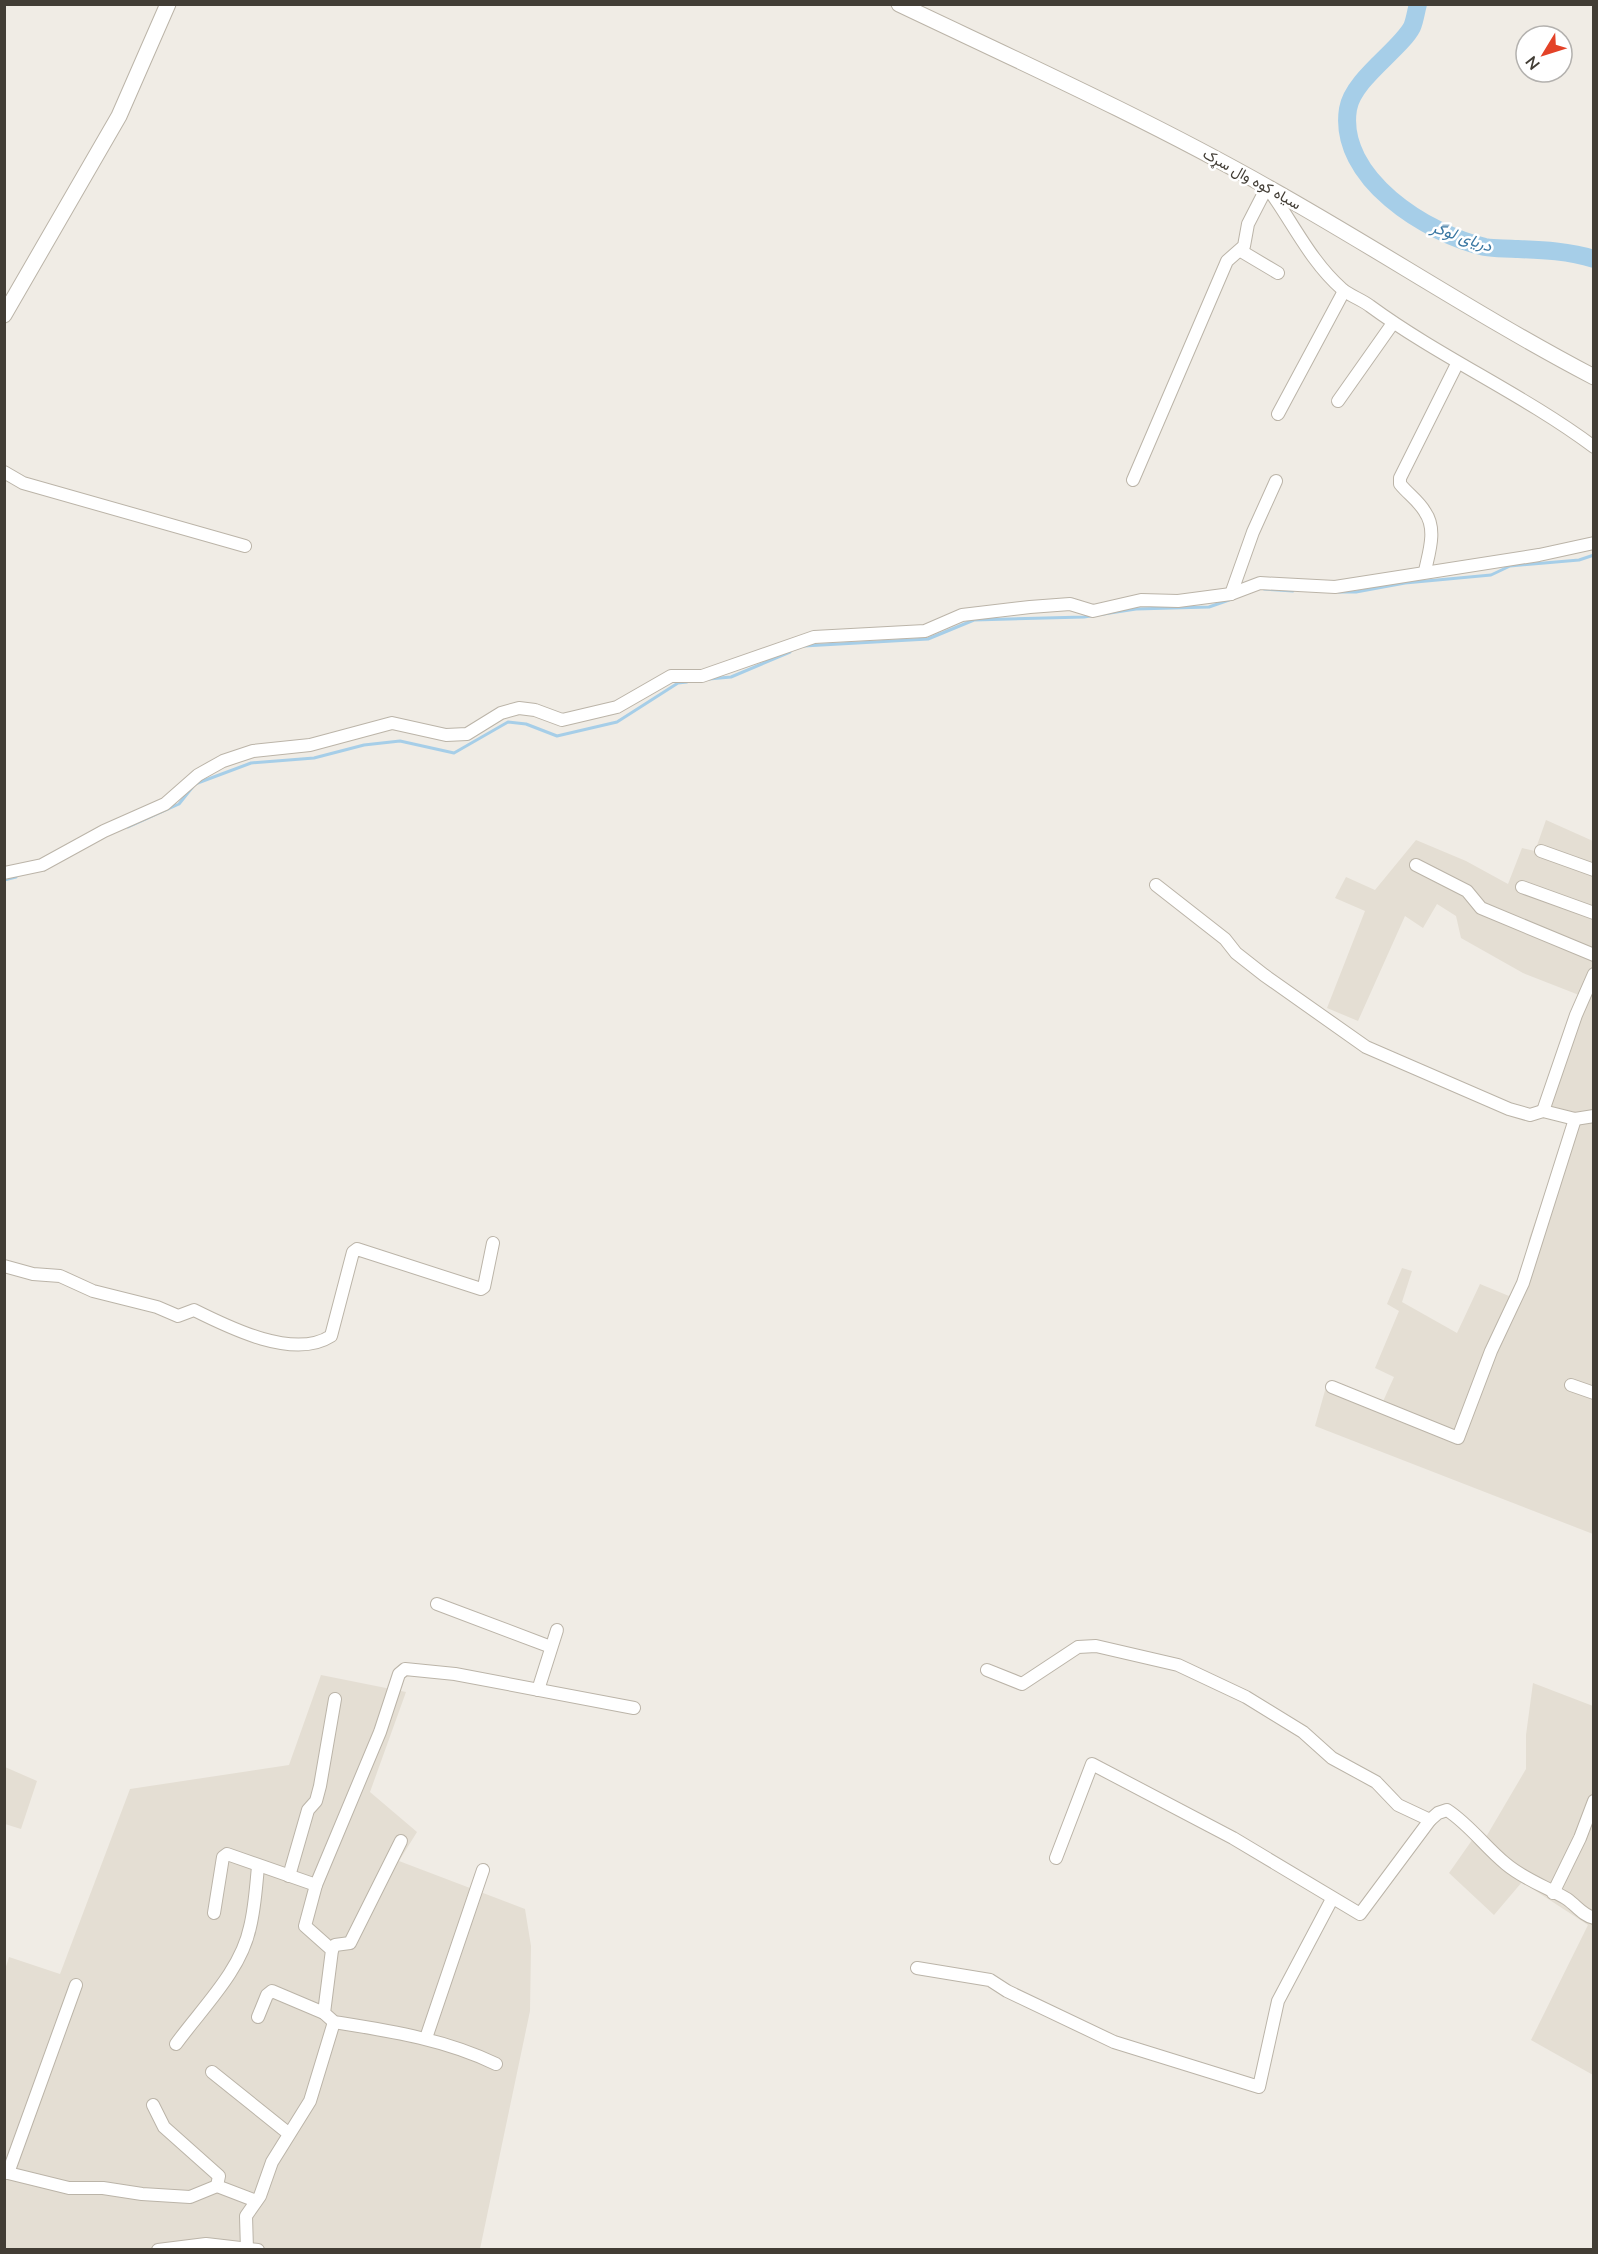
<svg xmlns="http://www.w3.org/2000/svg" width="1598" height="2254" font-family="Mulish,Vazirmatn,sans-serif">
<rect width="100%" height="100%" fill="#f0ece5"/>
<g fill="#e4ded3">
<path d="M 1546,820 L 1593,841 L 1593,1534 L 1315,1426 L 1326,1387 L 1380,1408 L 1394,1377 L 1375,1368 L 1399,1311 L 1387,1304 L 1402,1268 L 1412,1271 L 1402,1302 L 1457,1333 L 1480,1284 L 1509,1296 L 1518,1286 L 1524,1269 L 1529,1239 L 1571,1117 L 1539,1114 L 1579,995 L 1523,973 L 1461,938 L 1456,916 L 1437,904 L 1423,928 L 1405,916 L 1358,1021 L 1327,1008 L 1365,911 L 1335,898 L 1346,877 L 1375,890 L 1416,840 L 1466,861 L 1508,884 L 1522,848 L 1535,851 Z"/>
<path d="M 321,1675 L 406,1692 L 370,1792 L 417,1832 L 399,1861 L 525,1909 L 531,1946 L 530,2011 L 480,2249 L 5,2249 L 4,1973 L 9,1957 L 60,1974 L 130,1789 L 289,1765 Z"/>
<path d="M 1533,1683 L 1593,1706 L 1593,2075 L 1531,2040 L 1588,1925 L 1522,1882 L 1494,1915 L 1449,1873 L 1477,1833 L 1486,1837 L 1526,1769 L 1526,1735 Z"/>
<path d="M 5,1767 L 37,1781 L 21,1829 L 5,1824 Z"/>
</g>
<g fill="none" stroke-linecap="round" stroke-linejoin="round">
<g stroke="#a6cee8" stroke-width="3">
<path d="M 1264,589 L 1293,591"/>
<path d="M 1339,592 L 1356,592 L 1405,583 L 1491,575 L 1510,566 L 1579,560 L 1594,555"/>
<path d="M 804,646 L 928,639 L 974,620 L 1084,617 L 1136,609 L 1209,607 L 1229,600"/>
<path d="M 709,679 L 731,677 L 790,652"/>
<path d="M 128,827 L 179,804 L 195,784 L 251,763 L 314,758 L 364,745 L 400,741 L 454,753 L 508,722 L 526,724 L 557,736 L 617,722 L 678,683 L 687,682"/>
<path d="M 4,880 L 16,877"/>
</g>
<path stroke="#a6cee8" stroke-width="18" d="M 1418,4 C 1416,11 1415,20 1412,27 C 1400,50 1353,79 1348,109 C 1337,178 1427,234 1485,247 C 1495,249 1506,248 1517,249 C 1542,250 1569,251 1594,259"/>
<defs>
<g id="minor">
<path d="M 1241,251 L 1278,273"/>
<path d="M 1338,401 L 1393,323"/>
<path d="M 1278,414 L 1344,291"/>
<path d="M 4,472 L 23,483 L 245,546"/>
<path d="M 1133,480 L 1227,261 L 1244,246 L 1248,224 L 1267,187 C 1292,221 1310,261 1342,289 C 1350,296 1361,299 1370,306 C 1441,358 1523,394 1594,447"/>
<path d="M 1425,571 C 1429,552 1437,529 1425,512 C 1419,501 1408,494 1400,484 L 1400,478 L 1457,364"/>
<path d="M 1231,594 L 1253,532 L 1276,481"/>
<path d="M 1541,851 L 1594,870"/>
<path d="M 1416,865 L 1467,891 L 1481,908 L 1594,955"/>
<path d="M 4,873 L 42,865 L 104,831 L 165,804 L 198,775 L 223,761 L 253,751 L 310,745 L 392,723 L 446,735 L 467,734 L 501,713 L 519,708 L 535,710 L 562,720 L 617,707 L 671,676 L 702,676 L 814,637 L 925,631 L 962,615 L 1030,607 L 1070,604 L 1093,611 L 1141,600 L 1178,601 L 1231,594 L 1260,583 L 1335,587 L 1539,555 L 1594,543"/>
<path d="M 1156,885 L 1225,939 L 1236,953 L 1264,975 L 1366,1047 L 1509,1109 L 1530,1115 L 1543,1111 L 1575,1119 L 1594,1116"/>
<path d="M 1522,887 L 1594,913"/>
<path d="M 1543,1111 L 1576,1015 L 1594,974"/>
<path d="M 4,1266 L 33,1274 L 60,1276 L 93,1291 L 157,1307 L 178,1316 L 194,1310 C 230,1328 294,1360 331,1336 L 353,1252 L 357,1249 L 481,1289 L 484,1287 L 493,1243"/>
<path d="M 1571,1385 L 1594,1393"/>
<path d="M 1332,1387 L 1458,1438 L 1491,1351 L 1523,1283 L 1575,1119"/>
<path d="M 437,1604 L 551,1647"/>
<path d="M 987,1670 L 1022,1684 L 1078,1647 L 1096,1646 L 1178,1665 L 1246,1697 L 1303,1732 L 1332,1758 L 1376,1782 L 1398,1805 L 1430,1820 L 1438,1813 L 1447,1810 C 1470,1825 1485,1847 1506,1864 C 1525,1880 1547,1887 1567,1899 C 1577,1906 1582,1915 1594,1918"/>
<path d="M 538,1690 L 557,1630"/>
<path d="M 1056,1858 L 1092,1764 L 1233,1838 L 1360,1914 L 1430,1820"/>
<path d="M 289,1876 L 308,1810 L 316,1801 L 320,1786 L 335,1699"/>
<path d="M 1553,1893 L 1580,1838 L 1594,1801"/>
<path d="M 214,1913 L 223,1857 L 227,1854 L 316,1885"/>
<path d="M 332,1950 L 335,1945 L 350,1943 L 401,1841"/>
<path d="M 917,1968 L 990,1980 L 1007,1991 L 1114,2042 L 1259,2087 L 1278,2001 L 1332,1899"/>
<path d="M 258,2017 L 267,1995 L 272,1991 L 324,2013"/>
<path d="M 426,2038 L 483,1870"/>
<path d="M 176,2044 C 202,2008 241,1971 250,1927 C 255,1907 256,1886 258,1867"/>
<path d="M 496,2064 C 444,2039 390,2031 334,2022 L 324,2013 L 332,1950 L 305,1926 L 316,1885 L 380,1732 L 399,1674 L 405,1669 L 455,1674 L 634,1708"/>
<path d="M 212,2072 L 288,2133"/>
<path d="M 153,2105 L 164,2127 L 219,2176 L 217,2186 L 256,2201"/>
<path d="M 4,2172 L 69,2188 L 103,2188 L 142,2194 L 190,2197 L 217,2186"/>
<path d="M 8,2173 L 76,1985"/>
<path d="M 158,2250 L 206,2244 L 258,2250"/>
<path d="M 247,2250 L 246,2216 L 260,2196 L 272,2162 L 310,2101 L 334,2022"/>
</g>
<g id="tertiary">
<path d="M 899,4 C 1023,63 1149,120 1269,188 C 1378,249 1483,319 1594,377"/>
<path d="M 4,315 L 119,116 L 168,4"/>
</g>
</defs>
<use href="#minor" stroke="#bbb4a8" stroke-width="14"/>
<use href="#tertiary" stroke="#bbb4a8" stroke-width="17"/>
<use href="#minor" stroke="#fff" stroke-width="12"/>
<use href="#tertiary" stroke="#fff" stroke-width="15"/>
</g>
<g text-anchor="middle" stroke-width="5" stroke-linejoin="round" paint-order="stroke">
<g font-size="15" fill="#423d35" stroke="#fff">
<text transform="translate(1252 179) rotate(29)" y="5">سیاه کوه وال سړک</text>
</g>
<g font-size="16" font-style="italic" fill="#3a77a2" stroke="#fff">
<text transform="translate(1462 236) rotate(19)" y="6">دریای لوگر</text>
</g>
</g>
<rect width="1598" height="2254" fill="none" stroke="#423d35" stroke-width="12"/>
<g transform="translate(1544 54) rotate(232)"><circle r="28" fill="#ffffff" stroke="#b3b1ae" stroke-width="1.5"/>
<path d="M0-4.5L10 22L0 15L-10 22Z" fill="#e34228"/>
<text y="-9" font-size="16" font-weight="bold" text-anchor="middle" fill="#423d35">N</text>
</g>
</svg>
